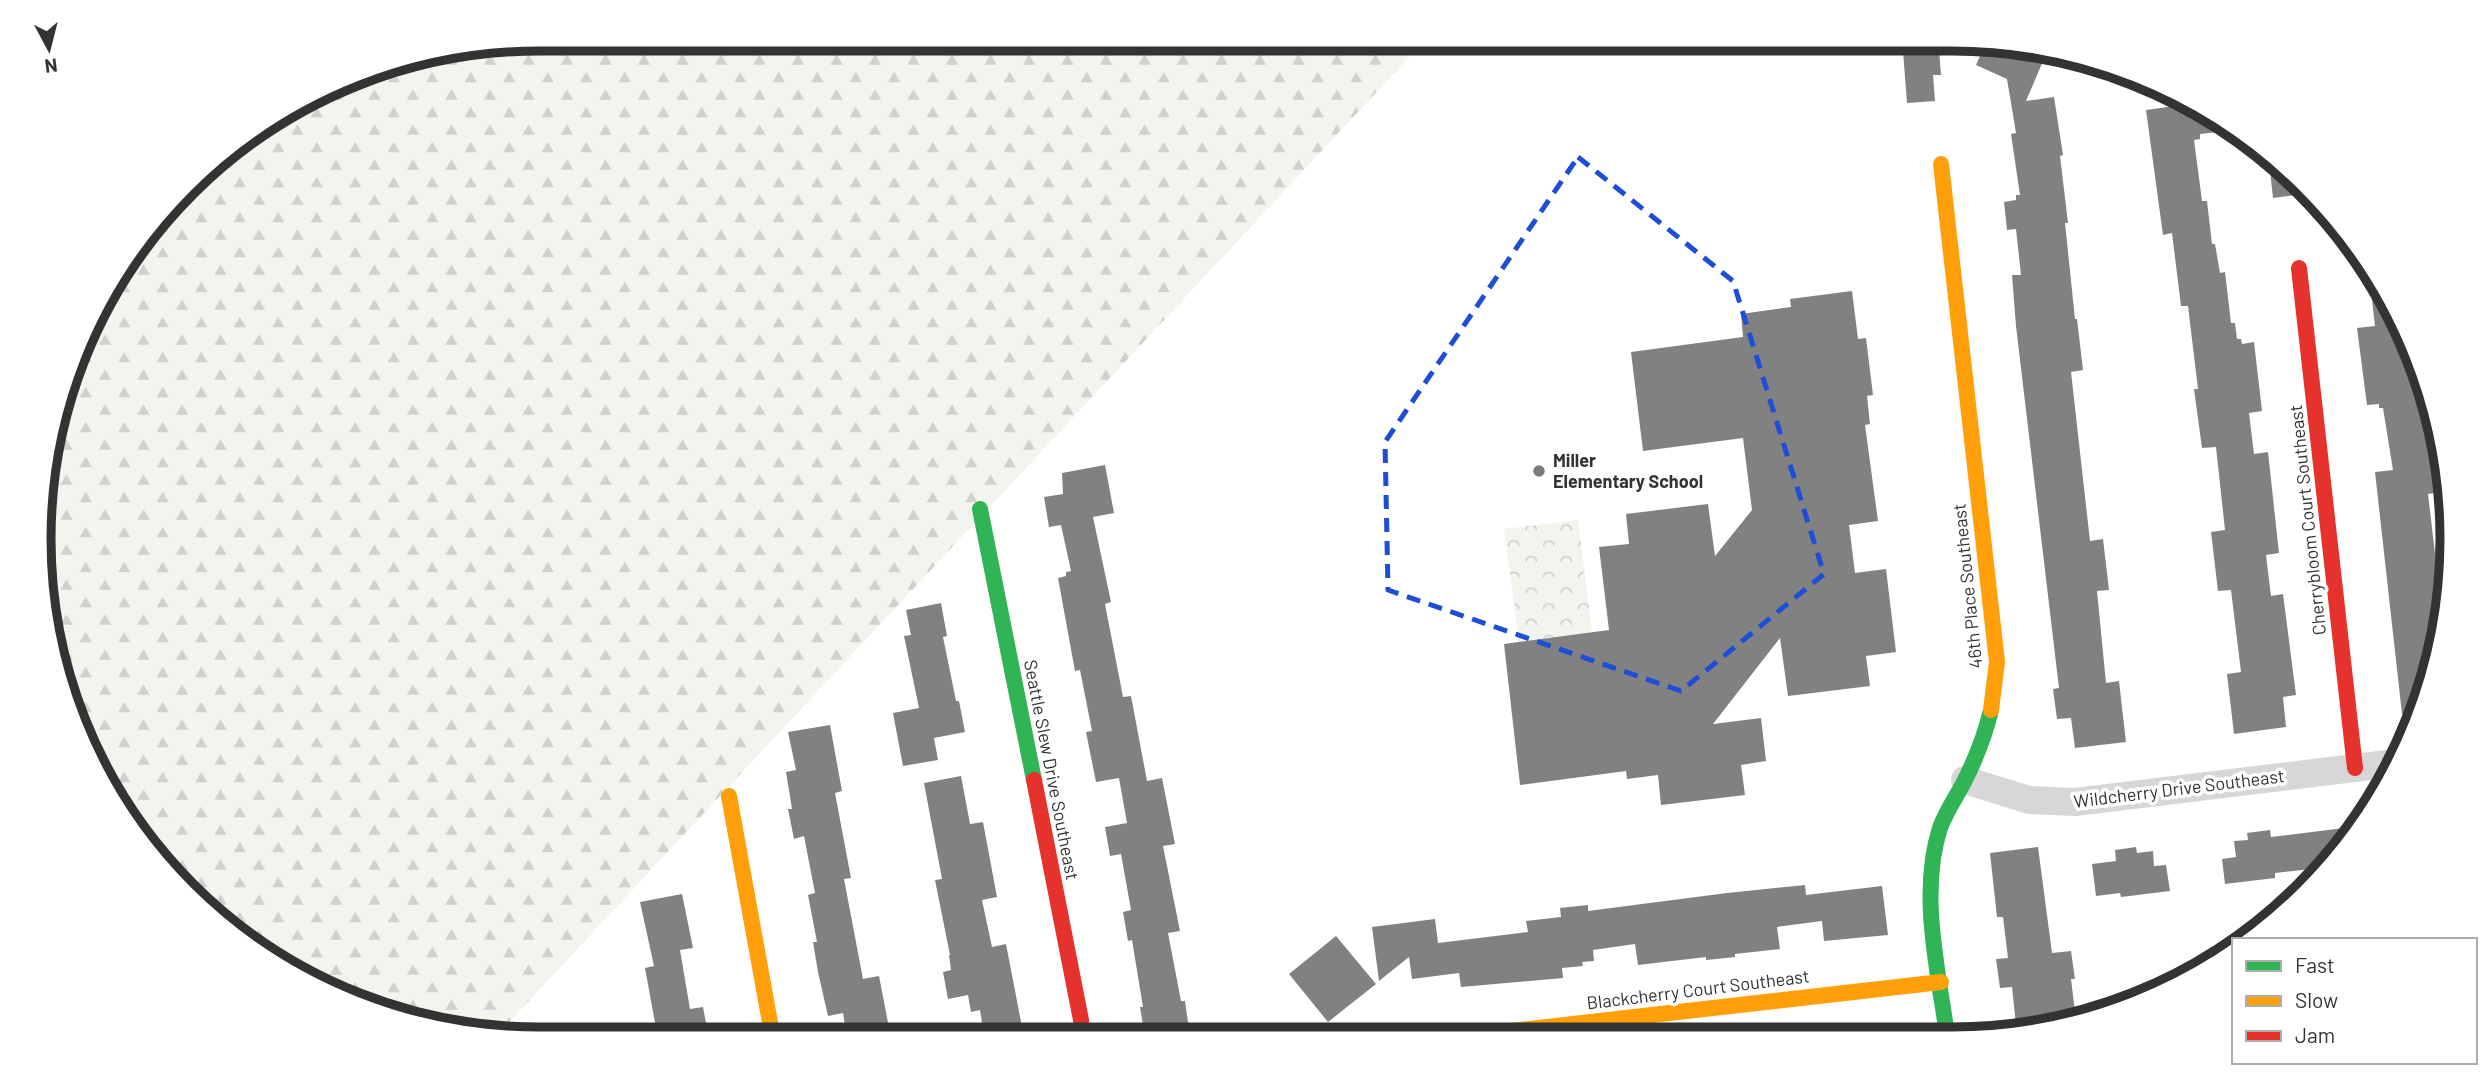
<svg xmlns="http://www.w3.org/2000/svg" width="2491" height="1078" font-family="Barlow,sans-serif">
<defs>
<pattern id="forest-firs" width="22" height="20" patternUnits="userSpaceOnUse" patternTransform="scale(1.75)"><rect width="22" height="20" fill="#f1f5ed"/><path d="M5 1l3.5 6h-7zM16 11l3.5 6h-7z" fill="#cfd2cc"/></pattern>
<pattern id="park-crowns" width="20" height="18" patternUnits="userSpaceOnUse" patternTransform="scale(1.75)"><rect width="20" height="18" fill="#f1f5ed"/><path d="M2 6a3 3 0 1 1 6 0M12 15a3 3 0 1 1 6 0" fill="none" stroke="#cfd2cc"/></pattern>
</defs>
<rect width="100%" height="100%" fill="#fff"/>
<path fill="url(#forest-firs)" d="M 539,39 L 1426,39 L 499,1033 L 378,1013 L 289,973 L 209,916 L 105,789 L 48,636 L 39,539 L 48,442 L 106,288 L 209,162 L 289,105 L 378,65 Z"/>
<path fill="url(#park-crowns)" d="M 1578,520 L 1592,632 L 1519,642 L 1504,529 Z"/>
<g fill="#818181">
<path d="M 1902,38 L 1938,38 L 1941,75 L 1933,75 L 1935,101 L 1907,103 Z"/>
<path d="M 1985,44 L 2046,54 L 2026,101 L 2054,97 L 2063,155 L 2060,156 L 2068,223 L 2065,223 L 2075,319 L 2077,319 L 2083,370 L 2071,372 L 2090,541 L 2103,539 L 2109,590 L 2097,591 L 2106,683 L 2119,681 L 2126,742 L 2075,748 L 2071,718 L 2057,719 L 2053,689 L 2059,688 L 2016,326 L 2012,275 L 2021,275 L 2016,229 L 2007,230 L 2004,202 L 2016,200 L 2016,195 L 2020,195 L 2011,134 L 2016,133 L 2007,79 L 1976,65 Z"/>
<path d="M 2197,103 L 2236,130 L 2200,134 L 2200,139 L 2194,140 L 2202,201 L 2207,201 L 2212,244 L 2215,244 L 2220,273 L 2225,272 L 2231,323 L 2235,323 L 2237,339 L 2241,339 L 2242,344 L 2254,342 L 2262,411 L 2249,413 L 2254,454 L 2268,452 L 2279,553 L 2266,555 L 2271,596 L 2283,594 L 2296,695 L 2283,697 L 2286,727 L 2234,734 L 2227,674 L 2241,672 L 2231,590 L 2218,591 L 2211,532 L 2225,530 L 2216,447 L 2202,448 L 2194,389 L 2198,389 L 2188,306 L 2181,306 L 2172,233 L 2163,235 L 2146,110 Z"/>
<path d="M 2268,153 L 2282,163 L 2311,193 L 2273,198 Z"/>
<path d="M 2368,264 L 2401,318 L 2425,383 L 2430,418 L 2426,419 L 2435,493 L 2428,494 L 2438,579 L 2449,578 L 2448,605 L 2426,700 L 2420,712 L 2402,714 L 2375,472 L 2393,470 L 2383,408 L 2379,408 L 2379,404 L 2367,405 L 2357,328 L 2375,326 Z"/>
<path d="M 1852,291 L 1858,339 L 1866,338 L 1873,395 L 1867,396 L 1870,424 L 1865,425 L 1878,521 L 1849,525 L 1855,573 L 1886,569 L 1896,652 L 1866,656 L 1870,686 L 1788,696 L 1780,638 L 1713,724 L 1761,718 L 1766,761 L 1741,765 L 1745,795 L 1661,805 L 1658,775 L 1627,779 L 1626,771 L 1520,785 L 1504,644 L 1609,630 L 1599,547 L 1629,544 L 1626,514 L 1708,504 L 1715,556 L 1752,510 L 1743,438 L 1643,451 L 1631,352 L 1743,337 L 1741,314 L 1791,307 L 1790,299 Z"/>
<path d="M 1105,465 L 1114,513 L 1093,517 L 1111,602 L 1105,604 L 1123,697 L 1131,696 L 1147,781 L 1162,778 L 1175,844 L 1163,846 L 1180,931 L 1168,933 L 1181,1001 L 1185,1001 L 1189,1029 L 1145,1036 L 1140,1007 L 1143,1007 L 1132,940 L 1128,941 L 1123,912 L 1131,910 L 1121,854 L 1110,856 L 1105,827 L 1127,823 L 1119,778 L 1096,782 L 1086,732 L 1092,731 L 1080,670 L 1075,671 L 1058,578 L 1066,576 L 1066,572 L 1071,571 L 1061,525 L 1049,527 L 1044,497 L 1063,494 L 1062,473 Z"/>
<path d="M 941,603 L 947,636 L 943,637 L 956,701 L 959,701 L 965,732 L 934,738 L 938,760 L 903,766 L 893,713 L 919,708 L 904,636 L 911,635 L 906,610 Z"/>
<path d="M 830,725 L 842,791 L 835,793 L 851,878 L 844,879 L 863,979 L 879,976 L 891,1038 L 847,1039 L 843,1013 L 828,1016 L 818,972 L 813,942 L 817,942 L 808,895 L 815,893 L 804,836 L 794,839 L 788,809 L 792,809 L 786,772 L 796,770 L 788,732 Z"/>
<path d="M 961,776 L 970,824 L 983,822 L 997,897 L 982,900 L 992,947 L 1006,944 L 1022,1027 L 984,1034 L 980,1010 L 971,1012 L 968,995 L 948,999 L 943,972 L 951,970 L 949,955 L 950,955 L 935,880 L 942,879 L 924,783 Z"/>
<path d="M 2360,826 L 2321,868 L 2275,873 L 2275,878 L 2225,884 L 2222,859 L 2236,857 L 2234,841 L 2248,840 L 2247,833 L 2270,830 L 2271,837 Z"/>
<path d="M 2038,847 L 2052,953 L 2071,951 L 2075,979 L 2071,979 L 2076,1020 L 2017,1035 L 2012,987 L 2000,988 L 1996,959 L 2008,958 L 2003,917 L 1997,917 L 1990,853 Z"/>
<path d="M 2136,847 L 2137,853 L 2153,851 L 2154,866 L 2166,865 L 2170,891 L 2121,897 L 2120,893 L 2096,896 L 2092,864 L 2116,861 L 2115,850 Z"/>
<path d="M 1805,885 L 1806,895 L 1882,886 L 1888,935 L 1824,941 L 1822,921 L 1777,927 L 1780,949 L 1735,954 L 1735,957 L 1706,960 L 1706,957 L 1638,965 L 1635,944 L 1593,950 L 1594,961 L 1582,962 L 1583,966 L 1562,968 L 1563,978 L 1461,987 L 1459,973 L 1412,979 L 1409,957 L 1379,981 L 1372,927 L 1435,919 L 1438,943 L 1528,932 L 1526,921 L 1561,917 L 1560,908 L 1588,905 L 1588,911 L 1727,893 Z"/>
<path d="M 682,894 L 693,948 L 680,950 L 690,1009 L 703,1007 L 709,1039 L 658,1039 L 645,968 L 654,966 L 640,902 Z"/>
<path d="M 1336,936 L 1376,984 L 1328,1022 L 1289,974 Z"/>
</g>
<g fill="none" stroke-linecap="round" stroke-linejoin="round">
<path stroke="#d7d7d7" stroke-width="28" d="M 1965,780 L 2029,800 L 2075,802 L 2395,763"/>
<g stroke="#30b455" stroke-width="16">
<path d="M 980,509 L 1034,780"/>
<path d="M 1947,1035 C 1938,969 1919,893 1940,828 C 1946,811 1957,796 1965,780 C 1976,758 1985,735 1991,710"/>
</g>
<g stroke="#ff9f0a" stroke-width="16">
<path d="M 1941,164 L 1997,662 L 1991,710"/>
<path d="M 729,796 L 773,1039"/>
<path d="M 1459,1037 L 1941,982"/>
</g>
<g stroke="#e5322d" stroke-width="16">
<path d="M 2299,268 L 2355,768"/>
<path d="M 1034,780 L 1081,1020 L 1082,1038"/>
</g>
</g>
<path fill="none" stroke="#1d4ed8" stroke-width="5" stroke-dasharray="14 9" stroke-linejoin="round" d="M 1578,157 L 1733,281 L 1824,574 L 1681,691 L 1388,590 L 1385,442 Z"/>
<circle fill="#7a7a7a" stroke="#fff" stroke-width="2.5" cx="1539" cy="471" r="7"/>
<g text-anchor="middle" stroke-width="7" stroke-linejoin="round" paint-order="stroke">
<g font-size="18" font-weight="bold" fill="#333" stroke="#fff" text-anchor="start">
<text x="1553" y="467">Miller<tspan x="1553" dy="21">Elementary School</tspan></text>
</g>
<g font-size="18" fill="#333" stroke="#fff">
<text transform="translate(2308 520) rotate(-96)" y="6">Cherrybloom Court Southeast</text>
<text transform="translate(1968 586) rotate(-96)" y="6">46th Place Southeast</text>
<text transform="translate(1051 770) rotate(79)" y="6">Seattle Slew Drive Southeast</text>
<text transform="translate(2179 789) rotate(-7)" y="6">Wildcherry Drive Southeast</text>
<text transform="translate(1698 990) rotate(-7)" y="6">Blackcherry Court Southeast</text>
</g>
</g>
<path d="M0 0H2491V1078H0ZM539 51H1952A488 488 0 0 1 2440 539V539A488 488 0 0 1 1952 1027H539A488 488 0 0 1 51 539V539A488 488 0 0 1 539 51Z" fill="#fff" fill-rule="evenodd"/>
<path fill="none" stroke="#333" stroke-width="9" d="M539 51H1952A488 488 0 0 1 2440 539V539A488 488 0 0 1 1952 1027H539A488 488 0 0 1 51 539V539A488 488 0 0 1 539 51Z"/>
<rect x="2232" y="938" width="245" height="126" fill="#ffffff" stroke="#adadad" stroke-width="2"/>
<rect x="2246" y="961" width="35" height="10" fill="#30b455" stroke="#adadad" stroke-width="2"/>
<text x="2295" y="973" font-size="21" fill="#333333">Fast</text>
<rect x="2246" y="996" width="35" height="10" fill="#ff9f0a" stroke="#adadad" stroke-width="2"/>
<text x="2295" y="1008" font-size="21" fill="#333333">Slow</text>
<rect x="2246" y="1031" width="35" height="10" fill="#e5322d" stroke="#adadad" stroke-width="2"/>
<text x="2295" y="1043" font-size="21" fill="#333333">Jam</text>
<g transform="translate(49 49) rotate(173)" stroke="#ffffff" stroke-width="5" paint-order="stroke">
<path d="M0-5L12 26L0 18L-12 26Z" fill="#333333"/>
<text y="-10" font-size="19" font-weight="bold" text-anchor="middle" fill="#333333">N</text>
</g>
</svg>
